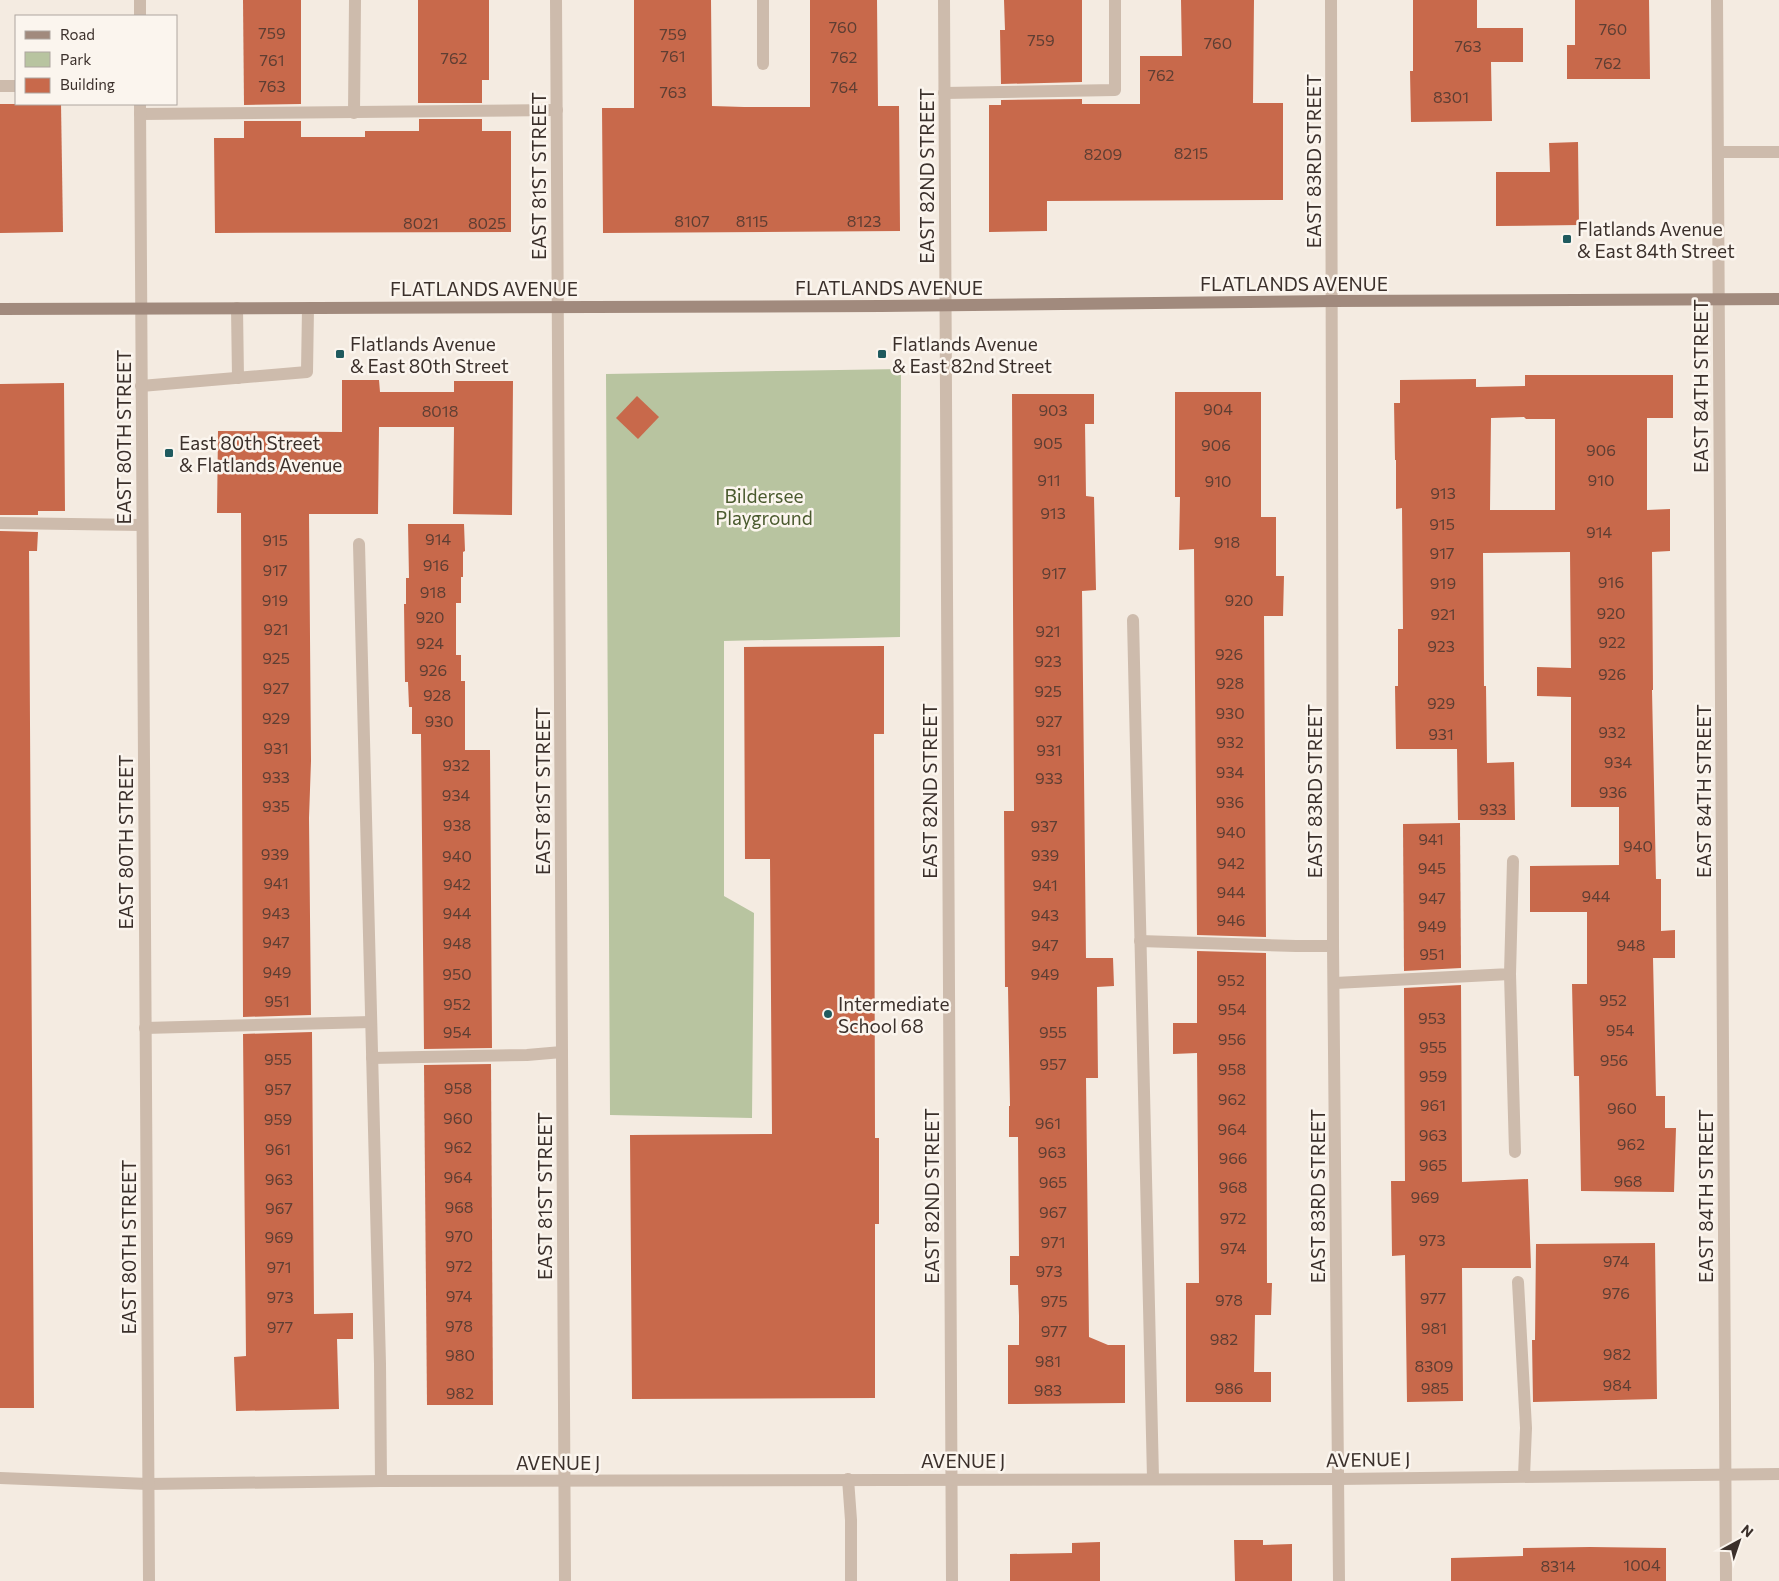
<svg xmlns="http://www.w3.org/2000/svg" width="1779" height="1581" viewBox="0 0 1779 1581" font-family="Commissioner,sans-serif">
	<rect width="100%" height="100%" fill="#f4ebe1"/>
	<!-- green -->
	<path fill="#b8c4a0" d="M901,369l-1,268 -176,4v255l30,17 -2,205 -142,-3 -4,-741z"/>
	<!-- building -->
	<g fill="#c8694b" fill-rule="evenodd">
		<path d="M243,0h58v104l-57,1z"/>
		<path d="M418,0h71v80h-7v23h-64z"/>
		<path d="M634,0h77l1,106 32,1h66v-107h67l1,106h21l1,125 -297,2 -1,-125h32z"/>
		<path d="M1004,0h78v82l-81,2 -1,-54h5z"/>
		<path d="M1181,0h73l-1,103h30v97l-236,1v30l-58,1v-127h12v-5l81,-1v5h58v-48h42z"/>
		<path d="M1413,0h64v28h46v34h-32l1,59 -81,1 -1,-51h3z"/>
		<path d="M1575,0h74l1,79h-83v-34h8z"/>
		<path d="M0,104h61l2,128 -63,1z"/>
		<path d="M419,119h63v12h29v101l-296,1 -1,-95h30v-17h57v16h64v-6h54z"/>
		<path d="M1578,142l1,83 -83,1v-54h54l-1,-29z"/>
		<path d="M1525,375h148v43h-26v92l23,-1v42l-18,1 1,138h-1l4,189h5v52l14,-1v28h-22l3,138h9v32h11l-2,64 -93,-1 -2,-115h-5l-2,-92h15v-72h-57v-46l89,-1v-58h-48v-110l-34,-1v-29l34,1 -1,-116 -87,1 1,133h2l1,77 27,-1 1,58h-57l-1,-71h-61l-1,-63h3v-57h5l-1,-121 -6,1v-49h-1l-1,-57h6v-23l76,-1v8l49,-1zM1524,417l2,2h29v91h-65l1,-92z"/>
		<path d="M342,380h37l1,12h74v-11h59l-1,134 -59,-1 1,-87h-75l-1,87h-69l2,247 -2,57 2,197 -68,2 -2,-504h-24l1,-82 124,1z"/>
		<path d="M64,383l1,128h-27v4h-38v-131z"/>
		<path d="M1175,392h86v125h15v59h8l-1,40h-19l2,321 -69,-2 -3,-386 -15,1 1,-53h-5z"/>
		<path d="M1012,394h82v30h-9l1,72 8,1 2,93 -14,1 4,367h27l1,28 -17,1 1,91h-12l3,259 19,8h17v58l-117,1v-59h11v-29l-1,-31h-8v-29h9l-1,-119h-9v-31h1l-2,-119h-3l-1,-176h10z"/>
		<path d="M637,396l22,21 -21,22 -22,-21z"/>
		<path d="M408,524h56l1,27 -2,1v25h-2v26h-5v52h5v26h4v69h25l2,298 -68,1 -3,-315h-9v-27h-3l-1,-25h-3l-1,-78h2v-26h3z"/>
		<path d="M0,531l38,1 -1,19h-8l5,857h-34z"/>
		<path d="M884,646v88h-10l1,404h4v86h-4v174l-243,1 -2,-264 142,-1 -2,-275h-25l-1,-212z"/>
		<path d="M1460,823l1,145 -57,3 -1,-147z"/>
		<path d="M1197,951l69,2 1,330h5l-1,32h-16l-1,57h17v30h-85v-119h13l-2,-230 -24,1v-31h24z"/>
		<path d="M1461,985l1,197 66,-3 3,89h-69l1,133 -56,1 -2,-147 -13,1 -1,-75h14l-1,-193z"/>
		<path d="M312,1032l2,282 39,-1v26h-16l2,70 -103,2 -2,-54 12,-1 -3,-322z"/>
		<path d="M491,1064l2,341h-66l-3,-340z"/>
		<path d="M1655,1243l2,156 -124,3 -1,-62h3l1,-96z"/>
		<path d="M1234,1540h29v5l29,-1v37h-57z"/>
		<path d="M1100,1542v39h-90v-27l62,-1v-10z"/>
		<path d="M1590,1547l76,1v33h-215v-23l72,-2v-8z"/>
	</g>
	<g fill="none" stroke-linecap="round" stroke-linejoin="round">
		<!-- service -->
		<g stroke="#cdbbac" stroke-width="12">
			<path d="M763,64v-64"/>
			<path d="M0,86h16"/>
			<path d="M944,93l171,-3v-90"/>
			<path d="M354,113l1,-113"/>
			<path d="M140,114l417,-4"/>
			<path d="M1718,152h61"/>
			<path d="M237,308l1,70"/>
			<path d="M141,386l166,-14 1,-64"/>
			<path d="M0,523l142,2"/>
			<path d="M359,544l21,820 1,117"/>
			<path d="M1133,620l20,858"/>
			<path d="M1140,941l156,5h37"/>
			<path d="M1510,974l5,178"/>
			<path d="M1335,983l175,-9 3,-113"/>
			<path d="M145,1028l226,-6"/>
			<path d="M372,1058l155,-3 35,-3"/>
			<path d="M1518,1282l8,146 -2,48"/>
			<path d="M848,1479l3,41v61"/>
		</g>
		<!-- minor -->
		<g stroke="#cdbbac" stroke-width="12">
			<path d="M556,0l9,1581"/>
			<path d="M944,0l8,1581"/>
			<path d="M1331,0l2,946 6,635"/>
			<path d="M1717,0l9,1581"/>
			<path d="M0,1478l148,6 233,-3 957,-2 441,-5"/>
		</g>
		<!-- tertiary -->
		<g stroke="#cdbbac" stroke-width="12">
			<path d="M140,0v16"/>
			<path d="M140,104l9,1477"/>
		</g>
		<!-- secondary -->
		<path stroke="#a18a7d" stroke-width="12" d="M0,309l882,-3 450,-5 447,-2"/>
	</g>
	<!-- markers -->
	<g fill="#1f5a5e" stroke="#fbf5ee" stroke-width="2">
		<rect x="1562" y="234" width="10" height="10" rx="2.5"/>
		<rect x="335" y="349" width="10" height="10" rx="2.5"/>
		<rect x="877" y="349" width="10" height="10" rx="2.5"/>
		<rect x="164" y="448" width="10" height="10" rx="2.5"/>
		<circle cx="828" cy="1014" r="5"/>
	</g>
	<g text-anchor="middle" dominant-baseline="central" stroke-width="5" stroke-linejoin="round" paint-order="stroke">
		<!-- number labels -->
		<g font-size="16" fill="#5e3e33">
			<text x="843" y="26">760</text>
			<text x="1613" y="28">760</text>
			<text x="272" y="32">759</text>
			<text x="673" y="33">759</text>
			<text x="1041" y="39">759</text>
			<text x="1218" y="42">760</text>
			<text x="1468" y="45">763</text>
			<text x="673" y="55">761</text>
			<text x="844" y="56">762</text>
			<text x="454" y="57">762</text>
			<text x="272" y="59">761</text>
			<text x="1608" y="62">762</text>
			<text x="1161" y="74">762</text>
			<text x="272" y="85">763</text>
			<text x="844" y="86">764</text>
			<text x="673" y="91">763</text>
			<text x="1451" y="96">8301</text>
			<text x="1191" y="152">8215</text>
			<text x="1103" y="153">8209</text>
			<text x="692" y="220">8107</text>
			<text x="752" y="220">8115</text>
			<text x="864" y="220">8123</text>
			<text x="421" y="222">8021</text>
			<text x="487" y="222">8025</text>
			<text x="1218" y="408">904</text>
			<text x="1053" y="409">903</text>
			<text x="440" y="410">8018</text>
			<text x="1048" y="442">905</text>
			<text x="1216" y="444">906</text>
			<text x="1601" y="449">906</text>
			<text x="1049" y="479">911</text>
			<text x="1601" y="479">910</text>
			<text x="1218" y="480">910</text>
			<text x="1443" y="492">913</text>
			<text x="1053" y="512">913</text>
			<text x="1442" y="523">915</text>
			<text x="1599" y="531">914</text>
			<text x="438" y="538">914</text>
			<text x="275" y="539">915</text>
			<text x="1227" y="541">918</text>
			<text x="1442" y="552">917</text>
			<text x="436" y="564">916</text>
			<text x="275" y="569">917</text>
			<text x="1054" y="572">917</text>
			<text x="1611" y="581">916</text>
			<text x="1443" y="582">919</text>
			<text x="433" y="591">918</text>
			<text x="275" y="599">919</text>
			<text x="1239" y="599">920</text>
			<text x="1611" y="612">920</text>
			<text x="1443" y="613">921</text>
			<text x="430" y="616">920</text>
			<text x="276" y="628">921</text>
			<text x="1048" y="630">921</text>
			<text x="1612" y="641">922</text>
			<text x="430" y="642">924</text>
			<text x="1441" y="645">923</text>
			<text x="1229" y="653">926</text>
			<text x="276" y="657">925</text>
			<text x="1048" y="660">923</text>
			<text x="433" y="669">926</text>
			<text x="1612" y="673">926</text>
			<text x="1230" y="682">928</text>
			<text x="276" y="687">927</text>
			<text x="1048" y="690">925</text>
			<text x="437" y="694">928</text>
			<text x="1441" y="702">929</text>
			<text x="1230" y="712">930</text>
			<text x="276" y="717">929</text>
			<text x="439" y="720">930</text>
			<text x="1049" y="720">927</text>
			<text x="1612" y="731">932</text>
			<text x="1441" y="733">931</text>
			<text x="1230" y="741">932</text>
			<text x="276" y="747">931</text>
			<text x="1049" y="749">931</text>
			<text x="1618" y="761">934</text>
			<text x="456" y="764">932</text>
			<text x="1230" y="771">934</text>
			<text x="276" y="776">933</text>
			<text x="1049" y="777">933</text>
			<text x="1613" y="791">936</text>
			<text x="456" y="794">934</text>
			<text x="1230" y="801">936</text>
			<text x="276" y="805">935</text>
			<text x="1493" y="808">933</text>
			<text x="457" y="824">938</text>
			<text x="1044" y="825">937</text>
			<text x="1231" y="831">940</text>
			<text x="1431" y="838">941</text>
			<text x="1638" y="845">940</text>
			<text x="275" y="853">939</text>
			<text x="1045" y="854">939</text>
			<text x="457" y="855">940</text>
			<text x="1231" y="862">942</text>
			<text x="1432" y="867">945</text>
			<text x="276" y="882">941</text>
			<text x="457" y="883">942</text>
			<text x="1045" y="884">941</text>
			<text x="1231" y="891">944</text>
			<text x="1596" y="895">944</text>
			<text x="1432" y="897">947</text>
			<text x="276" y="912">943</text>
			<text x="457" y="912">944</text>
			<text x="1045" y="914">943</text>
			<text x="1231" y="919">946</text>
			<text x="1432" y="925">949</text>
			<text x="276" y="941">947</text>
			<text x="457" y="942">948</text>
			<text x="1045" y="944">947</text>
			<text x="1631" y="944">948</text>
			<text x="1432" y="953">951</text>
			<text x="277" y="971">949</text>
			<text x="457" y="973">950</text>
			<text x="1045" y="973">949</text>
			<text x="1231" y="979">952</text>
			<text x="1613" y="999">952</text>
			<text x="277" y="1000">951</text>
			<text x="457" y="1003">952</text>
			<text x="1232" y="1008">954</text>
			<text x="1432" y="1017">953</text>
			<text x="1620" y="1029">954</text>
			<text x="457" y="1031">954</text>
			<text x="1053" y="1031">955</text>
			<text x="1232" y="1038">956</text>
			<text x="1433" y="1046">955</text>
			<text x="278" y="1058">955</text>
			<text x="1614" y="1059">956</text>
			<text x="1053" y="1063">957</text>
			<text x="1232" y="1068">958</text>
			<text x="1433" y="1075">959</text>
			<text x="458" y="1087">958</text>
			<text x="278" y="1088">957</text>
			<text x="1232" y="1098">962</text>
			<text x="1433" y="1104">961</text>
			<text x="1622" y="1107">960</text>
			<text x="458" y="1117">960</text>
			<text x="278" y="1118">959</text>
			<text x="1048" y="1122">961</text>
			<text x="1232" y="1128">964</text>
			<text x="1433" y="1134">963</text>
			<text x="1631" y="1143">962</text>
			<text x="458" y="1146">962</text>
			<text x="278" y="1148">961</text>
			<text x="1052" y="1151">963</text>
			<text x="1233" y="1157">966</text>
			<text x="1433" y="1164">965</text>
			<text x="458" y="1176">964</text>
			<text x="279" y="1178">963</text>
			<text x="1628" y="1180">968</text>
			<text x="1053" y="1181">965</text>
			<text x="1233" y="1186">968</text>
			<text x="1425" y="1196">969</text>
			<text x="459" y="1206">968</text>
			<text x="279" y="1207">967</text>
			<text x="1053" y="1211">967</text>
			<text x="1233" y="1217">972</text>
			<text x="459" y="1235">970</text>
			<text x="279" y="1236">969</text>
			<text x="1432" y="1239">973</text>
			<text x="1053" y="1241">971</text>
			<text x="1233" y="1247">974</text>
			<text x="1616" y="1260">974</text>
			<text x="459" y="1265">972</text>
			<text x="279" y="1266">971</text>
			<text x="1049" y="1270">973</text>
			<text x="1616" y="1292">976</text>
			<text x="459" y="1295">974</text>
			<text x="280" y="1296">973</text>
			<text x="1433" y="1297">977</text>
			<text x="1229" y="1299">978</text>
			<text x="1054" y="1300">975</text>
			<text x="459" y="1325">978</text>
			<text x="280" y="1326">977</text>
			<text x="1434" y="1327">981</text>
			<text x="1054" y="1330">977</text>
			<text x="1224" y="1338">982</text>
			<text x="1617" y="1353">982</text>
			<text x="460" y="1354">980</text>
			<text x="1048" y="1360">981</text>
			<text x="1434" y="1365">8309</text>
			<text x="1617" y="1384">984</text>
			<text x="1229" y="1387">986</text>
			<text x="1435" y="1387">985</text>
			<text x="1048" y="1389">983</text>
			<text x="460" y="1392">982</text>
			<text x="1642" y="1564">1004</text>
			<text x="1558" y="1565">8314</text>
		</g>
		<!-- street labels -->
		<g font-size="19" fill="#3b302b" stroke="#fbf5ee">
			<text transform="translate(1313 161) rotate(-90)">EAST 83RD STREET</text>
			<text transform="translate(538 176) rotate(-90)">EAST 81ST STREET</text>
			<text transform="translate(926 176) rotate(-90)">EAST 82ND STREET</text>
			<text x="1294" y="283">FLATLANDS AVENUE</text>
			<text x="889" y="287">FLATLANDS AVENUE</text>
			<text x="484" y="288">FLATLANDS AVENUE</text>
			<text transform="translate(1700 386) rotate(-90)">EAST 84TH STREET</text>
			<text transform="translate(123 437) rotate(-90)">EAST 80TH STREET</text>
			<text transform="translate(542 791) rotate(-90)">EAST 81ST STREET</text>
			<text transform="translate(929 791) rotate(-90)">EAST 82ND STREET</text>
			<text transform="translate(1314 791) rotate(-90)">EAST 83RD STREET</text>
			<text transform="translate(1703 791) rotate(-90)">EAST 84TH STREET</text>
			<text transform="translate(125 842) rotate(-90)">EAST 80TH STREET</text>
			<text transform="translate(544 1196) rotate(-90)">EAST 81ST STREET</text>
			<text transform="translate(931 1196) rotate(-90)">EAST 82ND STREET</text>
			<text transform="translate(1317 1196) rotate(-90)">EAST 83RD STREET</text>
			<text transform="translate(1705 1196) rotate(-90)">EAST 84TH STREET</text>
			<text transform="translate(128 1247) rotate(-90)">EAST 80TH STREET</text>
			<text transform="translate(1368 1459) rotate(-1)">AVENUE J</text>
			<text x="963" y="1460">AVENUE J</text>
			<text x="558" y="1462">AVENUE J</text>
		</g>
		<!-- poi labels -->
		<g font-size="19" fill="#3b302b" stroke="#fbf5ee" text-anchor="start">
			<text x="1577" y="228">Flatlands Avenue<tspan x="1577" dy="22">&amp; East 84th Street</tspan></text>
			<text x="350" y="343">Flatlands Avenue<tspan x="350" dy="22">&amp; East 80th Street</tspan></text>
			<text x="892" y="343">Flatlands Avenue<tspan x="892" dy="22">&amp; East 82nd Street</tspan></text>
			<text x="179" y="442">East 80th Street<tspan x="179" dy="22">&amp; Flatlands Avenue</tspan></text>
			<text x="838" y="1003">Intermediate<tspan x="838" dy="22">School 68</tspan></text>
		</g>
		<!-- park labels -->
		<g font-size="19" fill="#4a5a2e" stroke="#fbf5ee">
			<text x="764" y="495">Bildersee<tspan x="764" dy="22">Playground</tspan></text>
		</g>
	</g>
	<!-- legend -->
	<rect x="15" y="15" width="162" height="90" fill="#fbf5ee" stroke="#aea6a0"/>
	<rect x="25" y="31" width="25" height="8" fill="#a18a7d" stroke="#aea6a0"/>
	<text x="60" y="40" font-size="15" fill="#3b302b">Road</text>
	<rect x="25" y="52" width="25" height="15" fill="#b8c4a0" stroke="#aea6a0"/>
	<text x="60" y="65" font-size="15" fill="#3b302b">Park</text>
	<rect x="25" y="78" width="25" height="15" fill="#c8694b" stroke="#aea6a0"/>
	<text x="60" y="90" font-size="15" fill="#3b302b">Building</text>
	<!-- north arrow -->
	<g transform="translate(1739 1541) rotate(40)" stroke="#fbf5ee" stroke-width="4" paint-order="stroke">
	<path d="M0-4L9 19L0 12L-9 19Z" fill="#3b302b"/>
	<text y="-8" font-size="14" font-weight="bold" text-anchor="middle" fill="#3b302b">N</text>
	</g>
</svg>
